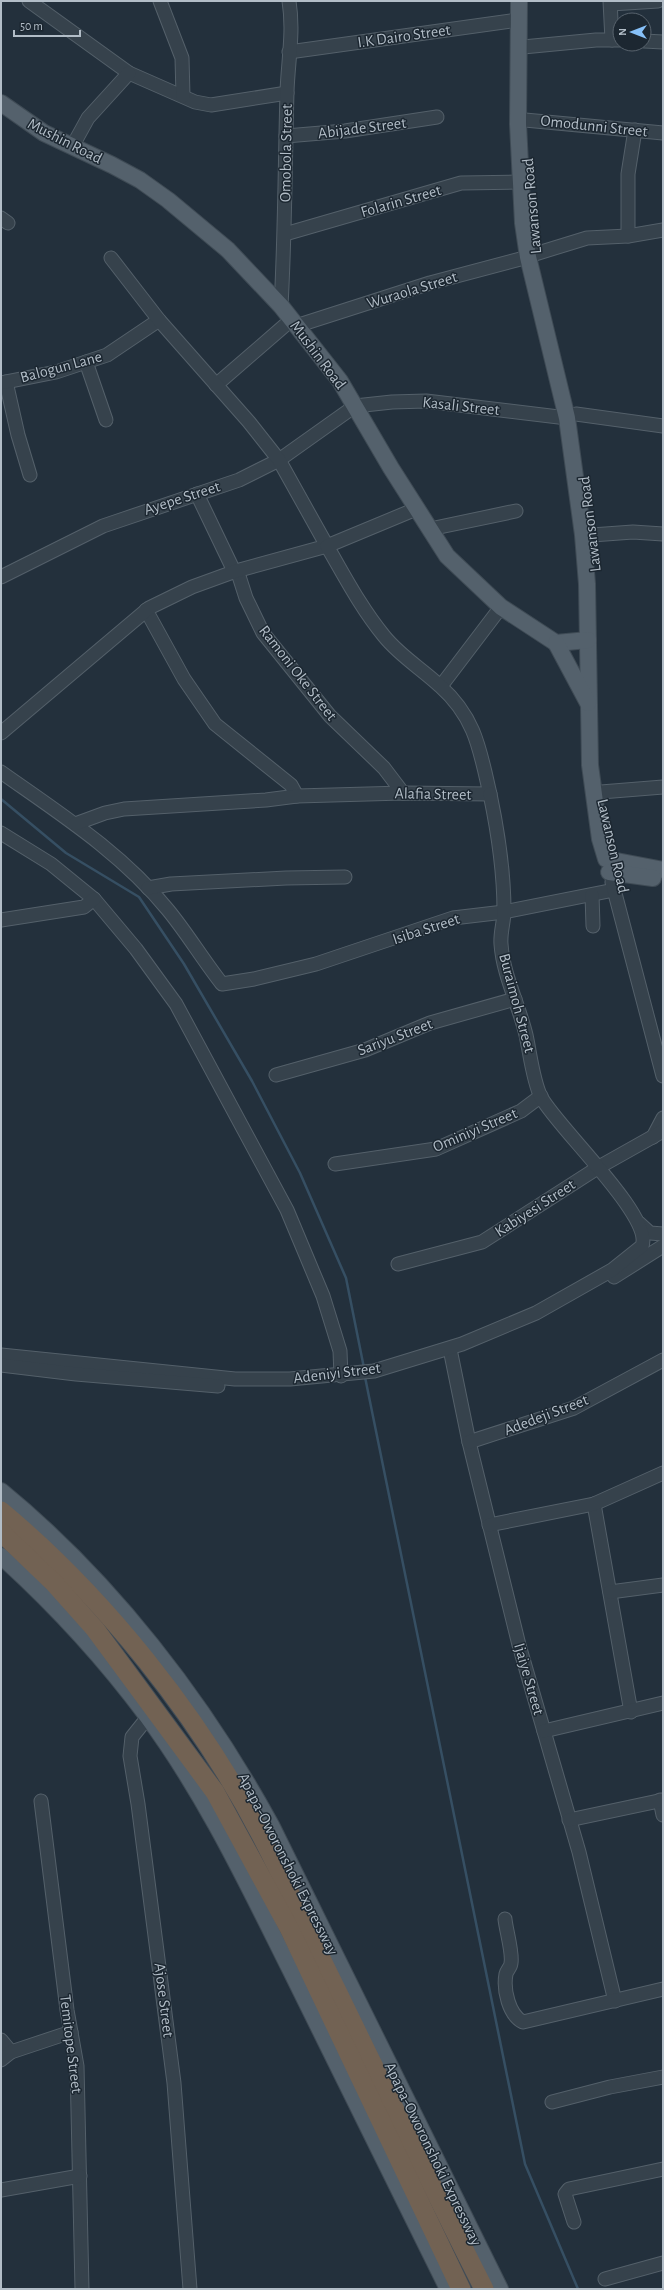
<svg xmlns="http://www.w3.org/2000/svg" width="664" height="2290" viewBox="0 0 664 2290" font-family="'Alegreya Sans',sans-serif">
	<rect width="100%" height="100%" fill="#23303c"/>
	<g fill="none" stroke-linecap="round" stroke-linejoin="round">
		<!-- stream -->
		<g stroke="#364f63" stroke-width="2.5">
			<path d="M1,799l65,54 73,44 45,67 68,117 48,92 46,105 18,90"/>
			<path d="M365,1377l160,787 53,125"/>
		</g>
		<defs>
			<g id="minor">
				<path d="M29,1l100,72 66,29 16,3 76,-12"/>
				<path d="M160,1l22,57 1,38"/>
				<path d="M610,1l2,39"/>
				<path d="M611,4l47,-3"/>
				<path d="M644,41l19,1"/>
				<path d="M523,47l73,-7h24"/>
				<path d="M289,52l229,-32"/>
				<path d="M525,120l138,13"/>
				<path d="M286,136l59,-5 92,-14"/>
				<path d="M72,147l16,-29 41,-45"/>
				<path d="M1,218l7,5"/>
				<path d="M285,234l176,-51 58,-1"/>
				<path d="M628,236v-62l7,-44"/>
				<path d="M535,254l52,-16 41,-2 35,-6"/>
				<path d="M281,306c4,-71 4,-142 6,-214 1,-31 7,-60 2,-91"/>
				<path d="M296,326l134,-43 98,-26"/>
				<path d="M86,362l20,58"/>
				<path d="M6,382l12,53 12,40"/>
				<path d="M1,383l55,-11 51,-17 52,-35"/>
				<path d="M216,385l75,-65"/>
				<path d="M576,414l87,12"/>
				<path d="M197,494l36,75 5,4 8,25 17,35 67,83 54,52 19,25"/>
				<path d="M430,529l86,-18"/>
				<path d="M592,535l41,-3 30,2"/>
				<path d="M1,577l102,-51 136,-46 40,-20 76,-54 37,-4 34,-1 141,17"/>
				<path d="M146,610l38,69 31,45 76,61 6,11"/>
				<path d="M441,686l60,-79"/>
				<path d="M1,733l148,-125 43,-21 44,-16 91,-25 -48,-86 -30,-38 -90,-102 -48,-62"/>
				<path d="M1,772c58,41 121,81 167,138 19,23 35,50 54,74l32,-5 62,-15 137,-46 51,-6 110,-22"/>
				<path d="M601,792l62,-5"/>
				<path d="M75,824l30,-11 19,-4 142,-9 31,-4 106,-3 87,1c-10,-43 -14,-76 -50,-108 -18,-17 -40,-30 -56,-50 -23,-28 -39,-59 -57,-90l89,-37"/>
				<path d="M1,833l50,31 43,35 42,50 40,55 111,206 36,86 17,55 1,25"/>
				<path d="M612,882l51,194"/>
				<path d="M148,888l23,-4 115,-6 59,-1"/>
				<path d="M592,895l1,31"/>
				<path d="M1,920l83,-13 10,-8"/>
				<path d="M276,1075l89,-25 65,-27 85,-24"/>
				<path d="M653,1137l10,-19"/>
				<path d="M335,1164l101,-15 85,-38 20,-15"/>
				<path d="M639,1223l11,10 13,1"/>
				<path d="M398,1264l84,-22 117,-75 64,-36"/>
				<path d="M614,1277l49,-31"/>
				<path d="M451,1354l18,88 50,203 60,207 36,149"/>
				<path d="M1,1355l234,24h55l84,-8 88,-27 74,-31 76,-43 30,-24c12,-29 -86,-120 -101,-149 -8,-16 -11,-44 -15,-62 -7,-30 -23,-60 -25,-91 -1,-11 3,-22 3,-33 0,-39 -6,-79 -14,-117"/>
				<path d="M1,1365l75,9 142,12"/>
				<path d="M469,1442l105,-34 89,-48"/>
				<path d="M594,1504l37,208"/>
				<path d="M489,1525l105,-21 69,-31"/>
				<path d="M610,1592l53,-7"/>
				<path d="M148,1717l-16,20 -2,19 8,48 36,279 16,206"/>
				<path d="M544,1731l119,-28"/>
				<path d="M660,1800l3,15"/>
				<path d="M41,1801l26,209 10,56 5,223"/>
				<path d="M569,1820l94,-20"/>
				<path d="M505,1919c1,11 8,34 6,44 0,4 -4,7 -5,11 -3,16 3,41 17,48l140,-33"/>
				<path d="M1,2040l10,12"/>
				<path d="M1,2060l10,-8 60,-20"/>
				<path d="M552,2102l58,-15 53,-10"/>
				<path d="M1,2190l79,-14"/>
				<path d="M574,2222l-9,-28 4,-5 94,-20"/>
				<path d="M605,2279l58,-16"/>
			</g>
			<g id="major">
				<path d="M519,1l-1,123 5,99 5,34 39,161 16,117 4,49 3,181 10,74 6,20 57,11"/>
				<path d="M1,103l43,30 68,32 28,15 28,20 60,50 53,56 59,75 51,87 56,88 54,51 55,36 32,-3"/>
				<path d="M556,643l32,60"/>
				<path d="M609,872l44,6"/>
				<path d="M1,1491c110,90 202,210 270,334l229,464"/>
				<path d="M1,1556c53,48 103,102 146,160 58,78 100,167 143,253 53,107 105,213 158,320"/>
			</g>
			<g id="highway">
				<path d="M1,1511c103,86 198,205 260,324 27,52 51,106 77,158 48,99 96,198 146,296"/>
				<path d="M1,1532l53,51 41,46 120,163 74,136 172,361"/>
			</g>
		</defs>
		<!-- minor casing -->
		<use href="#minor" stroke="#54606a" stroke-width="15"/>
		<!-- major casing -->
		<use href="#major" stroke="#3f4b55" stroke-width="18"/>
		<!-- highway casing -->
		<use href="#highway" stroke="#424d57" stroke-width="21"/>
		<!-- minor -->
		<use href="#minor" stroke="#36424c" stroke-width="13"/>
		<!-- major -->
		<use href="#major" stroke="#54616c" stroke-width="16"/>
		<!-- highway -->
		<use href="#highway" stroke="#726253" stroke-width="19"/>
	</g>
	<g text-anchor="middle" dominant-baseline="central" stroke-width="3" stroke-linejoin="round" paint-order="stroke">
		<!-- street labels -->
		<g font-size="16" fill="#b2bdc7" stroke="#1c2731">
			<text transform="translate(404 36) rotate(-8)">I.K Dairo Street</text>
			<text transform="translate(594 126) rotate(6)">Omodunni Street</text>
			<text transform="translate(362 128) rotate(-7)">Abijade Street</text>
			<text transform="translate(65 141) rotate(27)">Mushin Road</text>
			<text transform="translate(286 153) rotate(-89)">Omobola Street</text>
			<text transform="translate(401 201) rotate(-16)">Folarin Street</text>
			<text transform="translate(532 206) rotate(-95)">Lawanson Road</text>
			<text transform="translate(412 290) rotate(-17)">Wuraola Street</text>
			<text transform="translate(318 355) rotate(53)">Mushin Road</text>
			<text transform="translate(61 367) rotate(-15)">Balogun Lane</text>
			<text transform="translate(461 406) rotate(6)">Kasali Street</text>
			<text transform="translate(182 498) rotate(-18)">Ayepe Street</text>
			<text transform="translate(590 524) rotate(-97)">Lawanson Road</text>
			<text transform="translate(298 673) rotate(52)">Ramoni Oke Street</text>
			<text transform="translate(433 794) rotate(1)">Alafia Street</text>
			<text transform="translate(613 846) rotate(77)">Lawanson Road</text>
			<text transform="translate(426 929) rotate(-18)">Isiba Street</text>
			<text transform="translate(517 1003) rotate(75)">Buraimoh Street</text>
			<text transform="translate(395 1037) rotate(-21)">Sariyu Street</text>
			<text transform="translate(475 1130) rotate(-23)">Ominiyi Street</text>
			<text transform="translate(535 1208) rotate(-33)">Kabiyesi Street</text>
			<text transform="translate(337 1373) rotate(-7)">Adeniyi Street</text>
			<text transform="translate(546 1415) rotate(-21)">Adedeji Street</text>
			<text transform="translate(529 1679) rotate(74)">Ijaiye Street</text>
			<text transform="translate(288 1864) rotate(63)">Apapa-Oworonshoki Expressway</text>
			<text transform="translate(164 2000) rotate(83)">Ajose Street</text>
			<text transform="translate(71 2044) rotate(83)">Temitope Street</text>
			<text transform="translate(433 2154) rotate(64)">Apapa-Oworonshoki Expressway</text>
		</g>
	</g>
	<!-- border -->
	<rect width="664" height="2290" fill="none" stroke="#b2bdc7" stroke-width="4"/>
	<!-- north arrow -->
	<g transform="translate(632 32) rotate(270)"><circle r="19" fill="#1c2731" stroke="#58636d"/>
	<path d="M0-3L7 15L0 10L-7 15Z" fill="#86c0f8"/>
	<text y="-6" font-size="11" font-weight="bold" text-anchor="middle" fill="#b2bdc7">N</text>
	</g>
	<!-- scale -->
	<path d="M14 30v6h66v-6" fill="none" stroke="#b2bdc7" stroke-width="2"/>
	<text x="20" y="30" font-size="12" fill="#b2bdc7" stroke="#1c2731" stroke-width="3" paint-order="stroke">50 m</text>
</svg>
